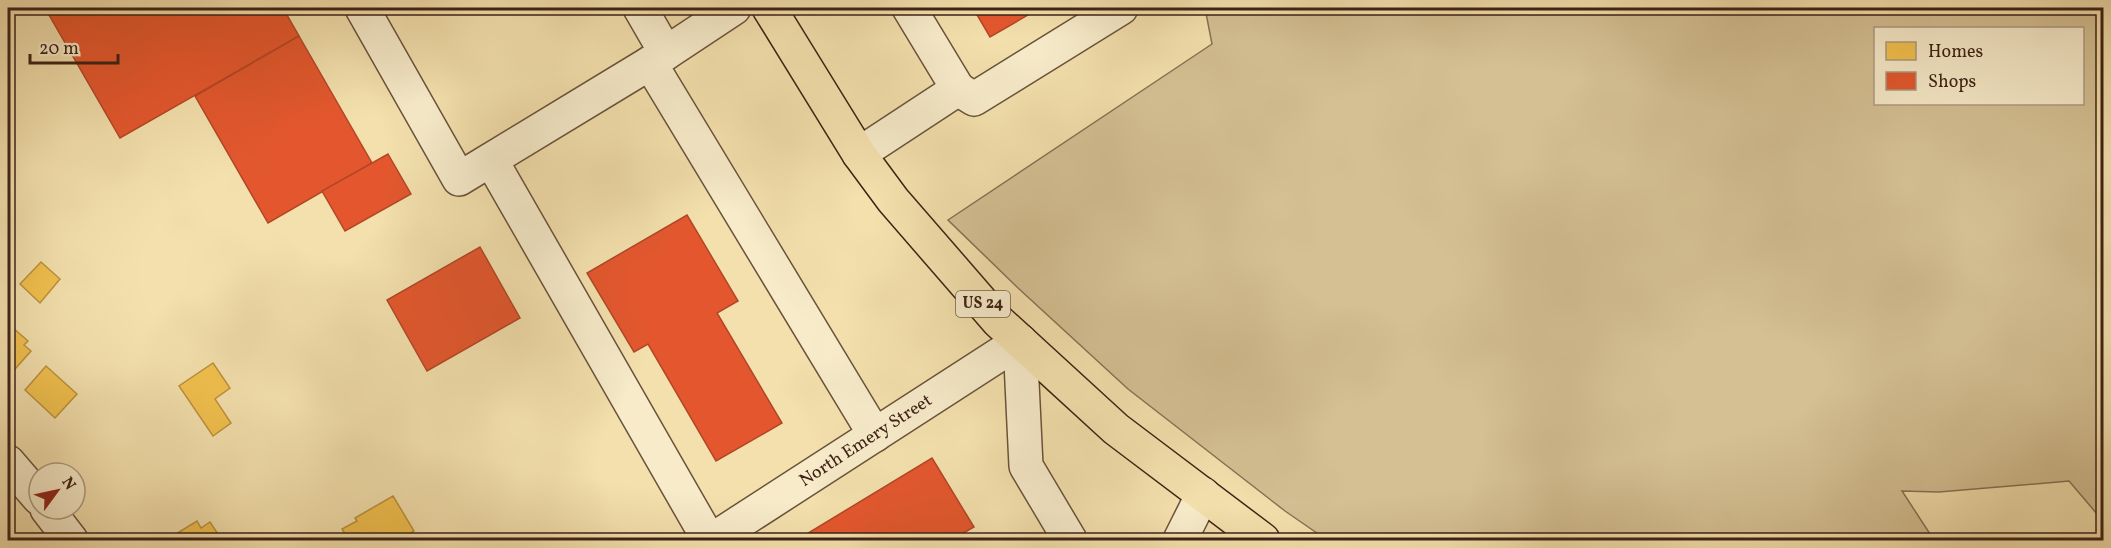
<svg xmlns="http://www.w3.org/2000/svg" width="2111" height="548" viewBox="0 0 2111 548" font-family="Vollkorn,serif">
	<rect width="100%" height="100%" fill="#f3e0ad"/>
	<filter id="stains"><feTurbulence type="fractalNoise" baseFrequency=".00333" numOctaves="4"/><feColorMatrix values="0 0 0 0 .2 0 0 0 0 .09 0 0 0 0 .02 0 0 0 .5 -.17"/></filter>
	<radialGradient id="worn" r=".72"><stop offset=".6" stop-color="#630" stop-opacity="0"/><stop offset="1" stop-color="#630" stop-opacity=".3"/></radialGradient>
	<!-- green -->
	<path fill="#d4c093" stroke="#887154" stroke-width="1.5" fill-rule="evenodd" d="M1205,8h898v513l-34,-40 -130,11 -37,-1 32,49h-607l-42,-29 -157,-122 -110,-101 -70,-68 264,-176zM1876,28h206v76h-206z"/>
	<!-- homes -->
	<g fill="#f2c14e" stroke="#bc913d" stroke-width="1.5">
		<path d="M41,262l19,17 -20,24 -20,-19z"/>
		<path d="M12,327l16,14 -4,4 7,6 -23,26v-48l1,1z"/>
		<path d="M213,363l17,25 -15,11 16,24 -18,13 -34,-50z"/>
		<path d="M46,366l31,28 -22,24 -30,-28z"/>
		<path d="M393,496l21,35 -7,4 4,5h-62l-7,-11 15,-8 -2,-3z"/>
		<path d="M197,521l4,7 9,-6 12,18h-56z"/>
	</g>
	<!-- shops -->
	<g fill="#e4572e" stroke="#b24726" stroke-width="1.5">
		<path d="M45,8h238l16,28 -179,102z"/>
		<path d="M973,8h67l-50,29z"/>
		<path d="M299,36l73,127 -104,60 -73,-127z"/>
		<path d="M388,154l23,40 -66,37 -23,-40z"/>
		<path d="M687,215l51,86 -21,12 65,110 -66,38 -68,-117 -14,8 -47,-79z"/>
		<path d="M480,247l40,71 -93,53 -40,-71z"/>
		<path d="M932,458l42,69 -23,13h-143l-3,-5z"/>
	</g>
	<g fill="none" stroke-linecap="round" stroke-linejoin="round">
		<defs>
			<g id="minor">
				<path d="M362,8l97,171 201,-122 74,-49"/>
				<path d="M640,8l26,45"/>
				<path d="M650,63l225,372"/>
				<path d="M958,89l16,10 147,-91"/>
				<path d="M859,154l99,-65 -49,-81"/>
				<path d="M491,160l218,380"/>
				<path d="M1020,341l6,125 44,74"/>
				<path d="M8,462l31,36"/>
				<path d="M47,509l24,31"/>
				<path d="M712,540l308,-199"/>
				<path d="M1180,540l23,-46"/>
			</g>
			<path id="major" d="M769,8l90,146 34,46 105,121 118,108 147,111"/>
		</defs>
		<!-- minor casing -->
		<use href="#minor" stroke="#6a523b" stroke-width="36"/>
		<!-- major casing -->
		<use href="#major" stroke="#3d2215" stroke-width="36"/>
		<!-- minor -->
		<use href="#minor" stroke="#f7ebca" stroke-width="33"/>
		<!-- major -->
		<use href="#major" stroke="#f3e0ad" stroke-width="33"/>
	</g>
	<g text-anchor="middle" dominant-baseline="central" stroke-width="6" stroke-linejoin="round" paint-order="stroke">
		<!-- shield labels -->
		<rect fill="#f7ebca" stroke="#755e4b" stroke-width="1.5" x="956" y="291" width="54" height="26" rx="4.5"/>
		<g font-size="16" font-weight="bold" fill="#3d2215">
			<text x="983" y="304">US 24</text>
		</g>
		<!-- street labels -->
		<g font-size="18" fill="#3d2215" stroke="#f7ebca">
			<text transform="translate(866 441) rotate(-33)">North Emery Street</text>
		</g>
	</g>
	<!-- margin -->
	<rect width="2111" height="548" fill="none" stroke="#f3e0ad" stroke-width="30"/>
	<rect x="9" y="9" width="2093" height="530" fill="none" stroke="#3d2215" stroke-width="3"/>
	<rect x="15" y="15" width="2081" height="518" fill="none" stroke="#3d2215" stroke-width="1.5"/>
	<!-- legend -->
	<rect x="1874" y="27" width="210" height="78" fill="#f7ebca" stroke="#ad9b82" stroke-width="1.5"/>
	<rect x="1886" y="42" width="30" height="18" fill="#f2c14e" stroke="#ad9b82" stroke-width="1.5"/>
	<text x="1928" y="57" font-size="18" fill="#3d2215">Homes</text>
	<rect x="1886" y="72" width="30" height="18" fill="#e4572e" stroke="#ad9b82" stroke-width="1.5"/>
	<text x="1928" y="87" font-size="18" fill="#3d2215">Shops</text>
	<!-- north arrow -->
	<g transform="translate(57 491) rotate(57)"><circle r="28" fill="#f7ebca" stroke="#ad9b82" stroke-width="1.5"/>
	<path d="M0-4.5L10 22L0 15L-10 22Z" fill="#8f2418"/>
	<text y="-9" font-size="16" font-weight="bold" text-anchor="middle" fill="#3d2215">N</text>
	</g>
	<!-- scale -->
	<path d="M30 54v9h88v-9" fill="none" stroke="#3d2215" stroke-width="3"/>
	<text x="39" y="54" font-size="18" fill="#3d2215" stroke="#f7ebca" stroke-width="4.5" paint-order="stroke">20 m</text>
	<rect width="100%" height="100%" filter="url(#stains)"/>
	<rect width="100%" height="100%" fill="url(#worn)"/>
</svg>
